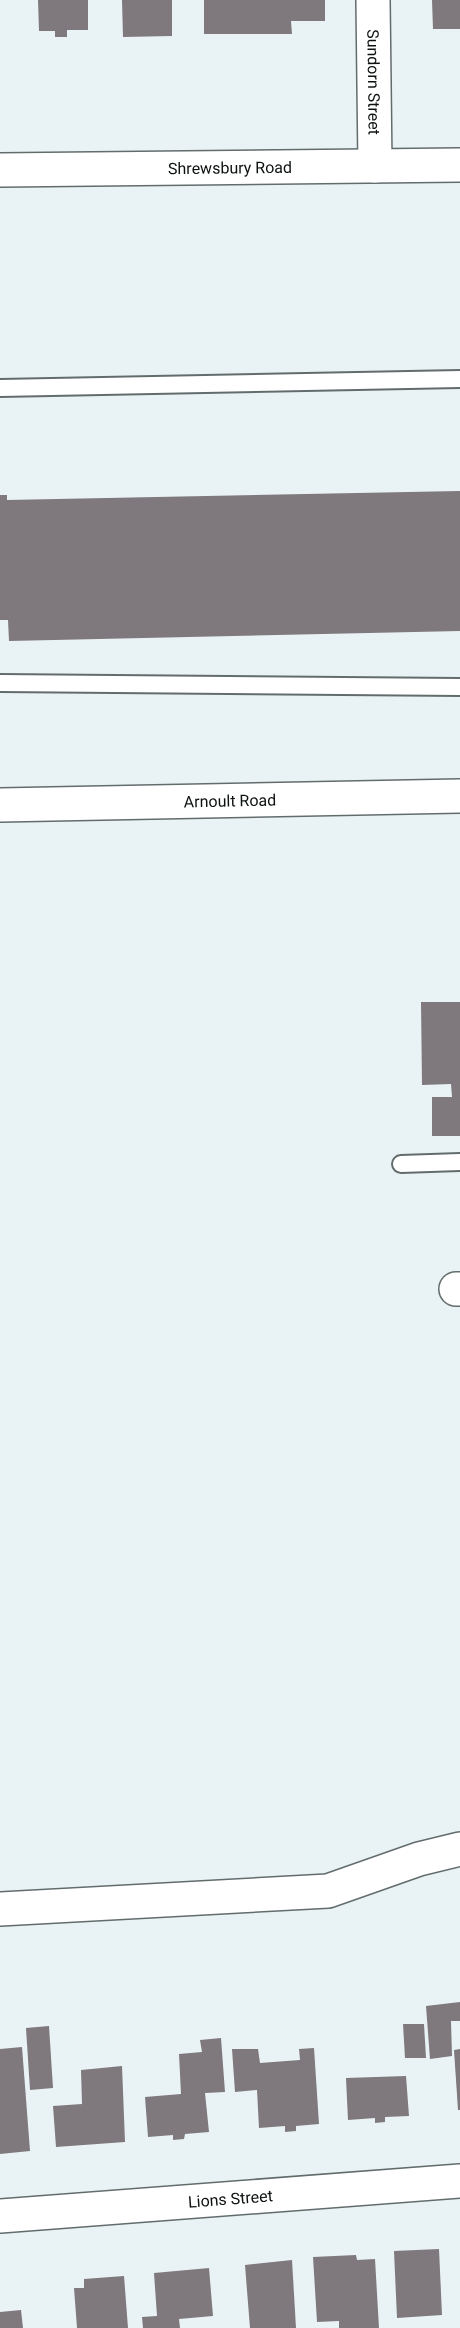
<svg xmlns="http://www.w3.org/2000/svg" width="460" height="2328" viewBox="0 0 460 2328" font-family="Roboto,sans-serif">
	<rect width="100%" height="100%" fill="#e9f3f5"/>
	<!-- building -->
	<g fill="#7f787d">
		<path d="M38,0h50v30h-21v7h-12v-6h-16z"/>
		<path d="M122,0h50v36l-49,1z"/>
		<path d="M204,0h121v21h-34l1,13h-88z"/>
		<path d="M432,0h28v29h-27z"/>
		<path d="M460,491v140l-451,10 -1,-21h-8v-125h7v5z"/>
		<path d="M421,1002h39v134h-28v-39h20l-1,-13 -29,1z"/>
		<path d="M460,2002v19h-9l1,35 -22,3 -4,-53z"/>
		<path d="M403,2024h21l2,34h-21z"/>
		<path d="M49,2026l4,62 -23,2 -4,-62z"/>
		<path d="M221,2038l4,54 -20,1 4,39 -24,2 -1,5 -11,1v-5l-25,2 -3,-40 36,-3 -2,-40 23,-2 -2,-12z"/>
		<path d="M22,2047l8,104 -30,3v-105z"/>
		<path d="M314,2048l5,76 -23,2v5l-11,1v-6l-26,2 -2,-38 -22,2 -3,-43h26l2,14 40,-3 -1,-11z"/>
		<path d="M460,2049v61h-2l-4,-60z"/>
		<path d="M122,2066l3,76 -69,5 -3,-41 29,-2 -1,-34z"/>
		<path d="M406,2076l3,40 -24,1v5l-10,1v-5l-27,2 -2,-42z"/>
		<path d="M439,2249l3,66 -45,3 -3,-67z"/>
		<path d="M356,2255l1,5 18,-1 4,69h-40v-7l-22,1 -4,-65z"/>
		<path d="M292,2260l4,68h-46l-5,-63z"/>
		<path d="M209,2268l4,48 -34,3 1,9h-37l-1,-11 15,-1 -3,-43z"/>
		<path d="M124,2276l4,52h-51l-3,-40h10v-9z"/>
		<path d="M21,2310l2,18h-23v-16z"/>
	</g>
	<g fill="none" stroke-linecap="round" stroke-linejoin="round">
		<defs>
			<g id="lane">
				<path d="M0,388l460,-9"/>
				<path d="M0,683l460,4"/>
				<path d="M401,1164l59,-2"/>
			</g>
			<g id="street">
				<path id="s1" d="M373,0l2,166"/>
				<path id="s2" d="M0,805l460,-9"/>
				<path d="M456,1289h4"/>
				<path d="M0,1909l328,-18 91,-32 41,-10"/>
				<path id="s3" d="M0,2216l460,-35"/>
			</g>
			<g id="secondary">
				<path id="s4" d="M0,170l460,-5"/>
			</g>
		</defs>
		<!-- lane casing -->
		<use href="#lane" stroke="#636c6d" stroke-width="20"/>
		<!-- street casing -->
		<use href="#street" stroke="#636c6d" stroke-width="36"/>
		<!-- secondary casing -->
		<use href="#secondary" stroke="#636c6d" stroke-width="36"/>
		<!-- lane -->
		<use href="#lane" stroke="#fff" stroke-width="16"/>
		<!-- street -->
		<use href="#street" stroke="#fff" stroke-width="33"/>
		<!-- secondary -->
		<use href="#secondary" stroke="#fff" stroke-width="33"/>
	</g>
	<g text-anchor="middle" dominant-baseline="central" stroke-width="5" stroke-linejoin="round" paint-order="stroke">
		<!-- street labels -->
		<g font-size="16" fill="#0d1111" stroke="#fff">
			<text stroke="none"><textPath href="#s1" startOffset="82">Sundorn Street</textPath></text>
			<text stroke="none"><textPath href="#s4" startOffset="230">Shrewsbury Road</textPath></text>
			<text stroke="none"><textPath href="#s2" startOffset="230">Arnoult Road</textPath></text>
			<text stroke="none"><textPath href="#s3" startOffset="231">Lions Street</textPath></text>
		</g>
	</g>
</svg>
